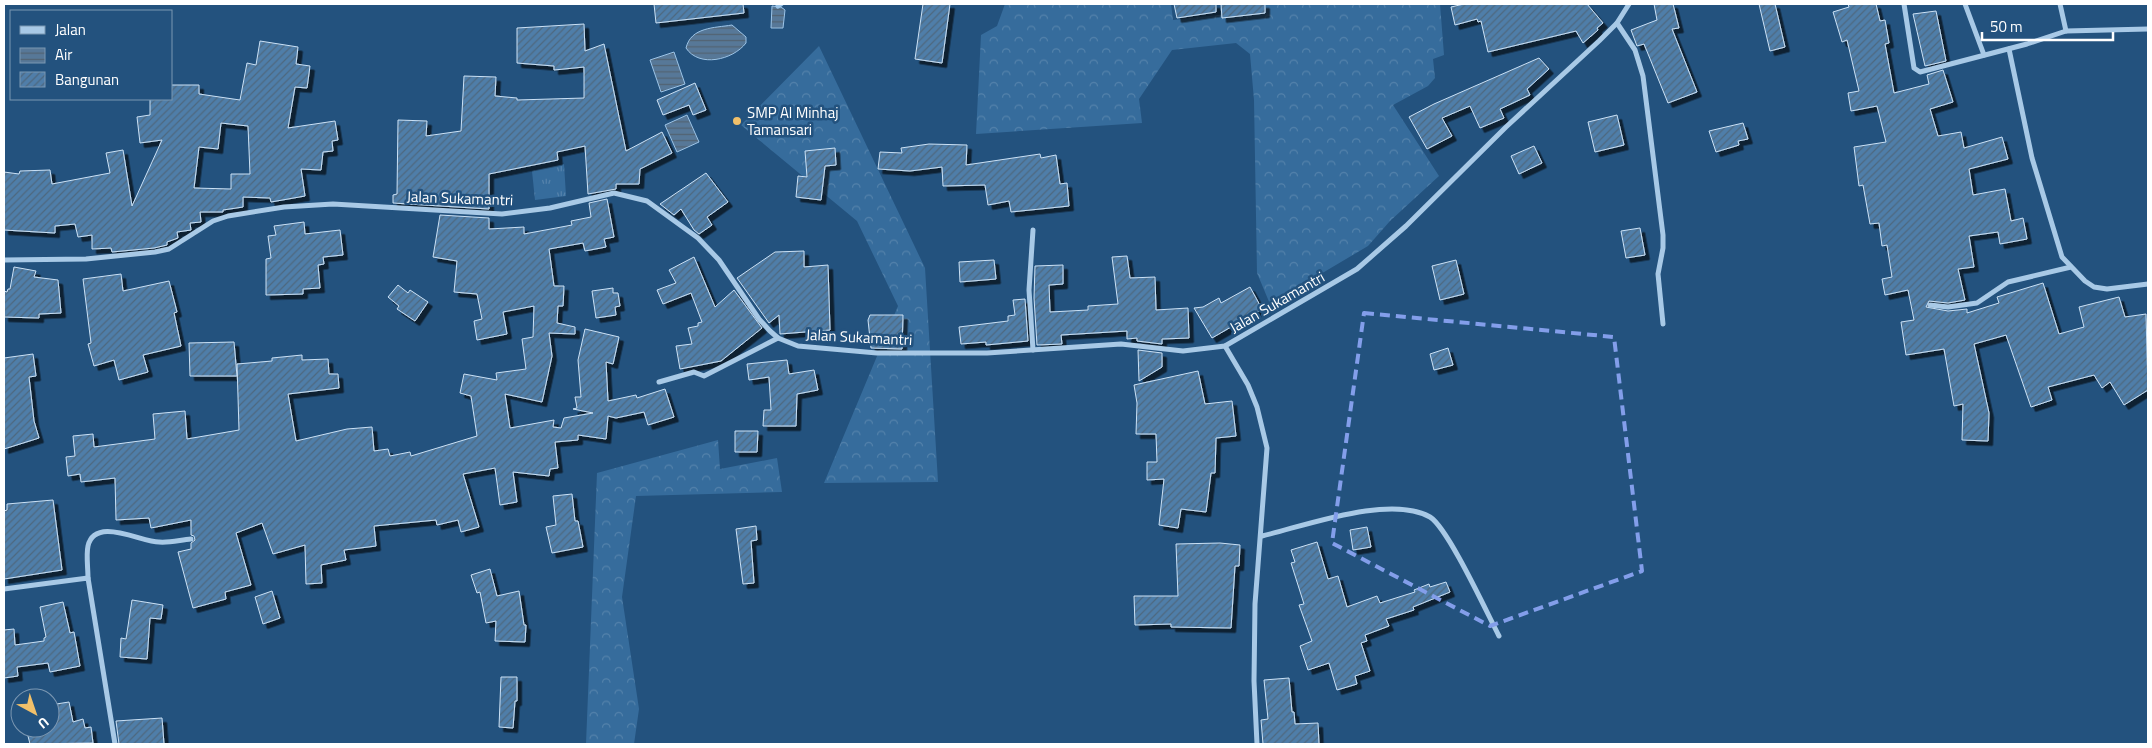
<svg xmlns="http://www.w3.org/2000/svg" width="2152" height="748" viewBox="0 0 2152 748" font-family="'Titillium Web',sans-serif">
	<defs>
		<pattern id="grass-tufts" width="24" height="20" patternUnits="userSpaceOnUse" patternTransform="scale(1.25)"><rect width="24" height="20" fill="#366c9c"/><path d="M3 7l-1-3M5 7V3M7 7l1-3M15 17l-1-3M17 17v-4M19 17l1-3" fill="none" stroke="#5482ab"/></pattern>
		<pattern id="forest-crowns" width="20" height="18" patternUnits="userSpaceOnUse" patternTransform="scale(1.25)"><rect width="20" height="18" fill="#366c9c"/><path d="M2 6a3 3 0 1 1 6 0M12 15a3 3 0 1 1 6 0" fill="none" stroke="#5482ab"/></pattern>
		<pattern id="water-rules" width="6" height="5" patternUnits="userSpaceOnUse" patternTransform="scale(1.25)"><rect width="6" height="5" fill="#577898"/><path d="M0 2.5h6" fill="none" stroke="#526272"/></pattern>
		<pattern id="building-hatch" width="6" height="6" patternUnits="userSpaceOnUse" patternTransform="scale(1.25)"><rect width="6" height="6" fill="#507ea9"/><path d="M-1 1l2-2M0 6l6-6M5 7l2-2" fill="none" stroke="#4e687f"/></pattern>
		<filter id="shadow"><feDropShadow dx="4.5" dy="4.5" stdDeviation="0" flood-color="#0009"/></filter>
	</defs>
	<rect width="100%" height="100%" fill="#23527e"/>
	<!-- grass -->
	<path fill="url(#grass-tufts)" d="M564,164l2,32 -31,4 -3,-29z"/>
	<!-- forest -->
	<g fill="url(#forest-crowns)">
		<path d="M1005,4h166l2,16 72,-8 -1,-8h196l4,51 -11,4 2,19 -7,8 -35,19 46,71 -49,45 -22,25 -98,58 -13,-31 -3,-173 -4,-46 -14,-11 -64,7 -33,49 3,24 -166,11 5,-99 16,-9z"/>
		<path d="M819,46l106,222 13,214 -114,1 74,-177 -41,-85 -116,-96z"/>
		<path d="M718,440l2,29 57,-11 5,34 -146,4 -14,101 17,112 -5,35h-48l11,-271z"/>
	</g>
	<!-- water -->
	<g fill="url(#water-rules)" stroke="#9cc4e7">
		<path d="M772,6l9,1 4,3 -2,18h-12z"/>
		<path d="M732,25l14,12v6c-13,17 -47,25 -60,5 5,-21 28,-20 46,-23z"/>
		<path d="M674,52l11,32 -24,8 -11,-32z"/>
		<path d="M687,115l12,27 -22,10 -12,-27z"/>
	</g>
	<g fill="none" stroke-linecap="round" stroke-linejoin="round">
		<!-- stream -->
		<path stroke="#9cc4e7" stroke-width="5" d="M778,6l3,-2"/>
	</g>
	<!-- building -->
	<g fill="url(#building-hatch)" stroke="#cbe1f5" fill-rule="evenodd" filter="url(#shadow)">
		<path d="M654,4h89l1,9 -88,10z"/>
		<path d="M923,4h27l-8,59 -27,-4z"/>
		<path d="M1174,4h42v8l-39,6z"/>
		<path d="M1221,4h44v9l-43,5z"/>
		<path d="M1464,4h123l16,19 -6,5 1,2 -15,13 -7,-12 -88,21 -7,-31 -3,1 -1,-3 -22,6 -4,-18z"/>
		<path d="M1654,4h19l6,24 -7,1 25,63 -29,11 -24,-59 -7,2 -6,-16 26,-10z"/>
		<path d="M1759,4h16l10,43 -15,4z"/>
		<path d="M1848,4h28l4,17 5,-1 4,23 -4,1 9,49 35,-9 -2,-9 16,-5 10,32 -23,7 8,27 23,-4 3,16 38,-11 6,22 -39,10 4,26 32,-6 6,32 12,-3 4,21 -27,5 -2,-12 -29,4 5,31 -16,2 7,31 -17,3 -19,-2 -3,6 22,4 19,-2v4l32,-10 -2,-6 46,-14 16,51 25,-7 -5,-20 40,-10 6,20 21,-3 2,76 -24,15 -14,-23 -8,6 -8,-13 -46,12 4,13 -21,7 -25,-72 -32,9 15,69 -1,28 -26,-1 1,-36 -9,2 -10,-57 -38,6 -5,-33 13,-2 -6,-30 -23,5 -3,-16 10,-2 -5,-32 -5,1 -3,-23 -9,1 -7,-39 -4,1 -5,-39 32,-5 -9,-36 -26,5 -3,-18 11,-2 -12,-51 -5,2 -9,-30 16,-5z"/>
		<path d="M1936,11l10,50 -21,5 -12,-52z"/>
		<path d="M584,24l1,27 19,-7 22,107 36,-19 10,21 -32,16 -1,15h-23v5l-28,5 -3,-48 -28,6 1,8 -69,14v35l-96,-6v-8l4,-1 1,-74 29,1 -1,15 35,-5 3,-55 32,1 -1,19 22,2v2l67,-2v-31l-30,3v-4l-37,-3v-35z"/>
		<path d="M260,41l38,6 -2,17 14,2 -3,22 -12,-1 -7,41 47,-7 3,19 -6,1 1,10 -10,1 -2,18 -20,-1 4,27 -34,6 -1,-4 -27,-1v10l-20,3v2h-23l1,10 -11,1 1,7 -14,2 1,6 -11,4v3l-13,3 -42,4 -1,-4 -19,1v-14l-14,2 -3,-13 -20,2v7l-51,-3v-58l15,2 1,-3 30,-1 2,14 58,-11 -4,-20 17,-3 9,56 30,-66 -22,3 -3,-26 13,-2v-16h21v-14h28v9l41,6 7,-37 9,2zM221,123l27,3 2,48h-19v15l-37,-1 5,-41 19,2z"/>
		<path d="M1539,58l10,11 -22,20 3,6 -30,14 4,9 -24,10 -10,-22 -28,12 10,18 -25,13 -18,-32 25,-13z"/>
		<path d="M695,83l11,27 -13,5 -4,-10 -26,10 -6,-15z"/>
		<path d="M1617,115l7,30 -29,7 -7,-30z"/>
		<path d="M1743,123l5,16 -10,2 1,4 -23,7 -7,-21z"/>
		<path d="M929,144l38,1 -1,20 74,-11 1,4 15,-3 4,29 7,-1 2,23 -58,6 -2,-11 -21,4 -3,-20 -42,1 -1,-19 -32,4 -32,-2 2,-17 22,1 -1,-5z"/>
		<path d="M1534,146l8,17 -23,11 -8,-18z"/>
		<path d="M835,148l1,17 -11,1 -4,34 -25,-3 2,-21 9,1 -2,-26z"/>
		<path d="M706,173l22,29 -21,15 5,8 -13,9 -5,-4 -13,-21 -7,6 -14,-11z"/>
		<path d="M607,199l7,38 -10,2 2,8 -21,4 -2,-8 -34,6 5,37h10l-1,20h-5l-1,17 18,4v7l-26,-1 3,23 -10,46 -37,-8 5,34 44,-8 -1,7 8,1 3,-10 29,-5 -20,-4 4,-1 -2,-11h6l-3,-37 7,-31 34,8 -6,27 -7,-2 2,39 28,-6 1,3 28,-9 9,28 -26,8 -4,-13 -28,6 -8,-2 -2,23 -28,-4v5l-23,2 3,26 -8,1 -1,7 -36,-4 4,30 -17,3 -5,-37 -32,6 16,53 -18,5 -3,-12 -21,5 -1,-5 -62,6 2,20 -32,4 2,10 -25,5 1,18 -16,1 -1,-39 -32,9 -11,-31 -26,10 15,52 -26,7 1,7 -33,9 -15,-56 13,-3v-6l4,-3 -1,-4 -3,-1v-15l-40,8 -2,-10 -33,2 -1,-42 -34,4 -1,-8 -12,2 -2,-19 9,-1 -2,-20 20,-2 1,13 61,-8 -2,-25 32,-3 2,28 52,-9 -2,-66 35,-3v-3l30,-3v5l26,-1 1,15h9l1,14 -51,6 8,47 51,-12 25,-2 2,24 14,-2 2,7 20,-4 1,4 66,-20 -6,-40 -11,-3 4,-19 33,6 -1,-7 30,-4 -4,-30 11,-2 1,-31 -31,6 4,22 -30,6 -3,-19 8,-2 -5,-25 -23,-2 3,-31 -24,-4 7,-42 49,3v11l35,-2v7l48,-9 -1,-4 20,-4 -2,-14z"/>
		<path d="M304,222l1,12 35,-4 3,25 -20,2 1,7 -6,1 2,23 -17,1v5l-37,1v-36l5,-1 -3,-22 8,-1 -2,-9z"/>
		<path d="M1640,228l5,27 -19,3 -5,-27z"/>
		<path d="M804,251v16l24,-2 2,65 -50,4 -1,-19 -10,8 -32,-45 38,-26z"/>
		<path d="M1127,256l3,22 25,-1 1,33 32,-2 1,30 -27,1v5l-25,-3v-3l-10,1v-8l-66,4 1,9 -25,1 -3,-47 1,-32 28,-1v19l-14,1 1,27 38,-2v-4l30,-2 -6,-47z"/>
		<path d="M694,257l21,50 19,-17 28,38 -41,33 -41,8 -4,-23 16,-2 -4,-16 10,-2v-3l4,-1 -11,-29 -28,11 -6,-14 19,-7 -7,-13z"/>
		<path d="M994,260l2,19 -36,3 -1,-20z"/>
		<path d="M1456,260l8,34 -24,6 -8,-34z"/>
		<path d="M14,267l22,4 -2,6 24,3 3,33 -22,1v4l-35,-1v-26l3,1 1,-3h2z"/>
		<path d="M121,274l2,17 46,-10 8,31 -3,1 7,33 -38,9 5,17 -29,8 -5,-20 -20,6 -6,-22 3,-1 -8,-64z"/>
		<path d="M398,285l10,8 2,-3 18,12 -13,19 -18,-12 2,-3 -11,-9z"/>
		<path d="M1250,287l12,22 -50,29 -18,-30 9,-1 16,-9 2,5z"/>
		<path d="M613,288v5h5l2,13 -5,1 1,8 -20,3 -4,-27z"/>
		<path d="M1025,299l3,42 -42,4v-3l-25,2 -2,-17 49,-6v-5l7,-1 -2,-15z"/>
		<path d="M870,315h33l-1,34 -31,-1 -3,-28z"/>
		<path d="M234,342l3,34h-47l-1,-33z"/>
		<path d="M1448,348l5,17 -19,5 -4,-16z"/>
		<path d="M1138,350l24,3v14l-23,14z"/>
		<path d="M33,354l3,22 -7,1 5,44 5,17 -35,11v-91z"/>
		<path d="M787,360l2,14 25,-4 4,20 -21,4 -1,32h-33l1,-16h7l-2,-33 -20,3 -2,-16z"/>
		<path d="M1198,371l7,33 27,-3 4,35 -20,2 -1,35h-4l-5,39 -25,-3 -3,19 -19,-3 5,-46 -17,1v-18h10l-1,-28h-20l1,-31 -3,-18z"/>
		<path d="M735,431h23l-1,21h-22z"/>
		<path d="M572,494l3,27h3l5,26 -31,6 -6,-26 10,-2 -3,-29z"/>
		<path d="M53,500l9,70 -58,9v-68l3,-1v-6z"/>
		<path d="M756,526l1,14 -6,1 3,42 -11,1 -7,-55z"/>
		<path d="M1367,527l4,20 -18,3 -3,-20z"/>
		<path d="M1317,542l11,37 10,-3 9,31 30,-11 3,7 35,-11 -1,-2 15,-6 1,3 16,-5 4,10 -37,15 1,3 -28,9 3,7 -24,9 2,6 -6,2 9,28 -15,5 2,8 -20,6 -8,-27 -21,7 -8,-24 12,-5 -13,-36 5,-1 -13,-41 4,-1 -4,-12z"/>
		<path d="M1220,543l20,2 -1,21h-4l-4,62 -60,-1v-3l-36,1 -1,-29h44l-2,-52z"/>
		<path d="M490,569l7,27 22,-5 5,34h2l-1,17 -30,-1 1,-20 -10,2 -6,-31 -3,1 -6,-18z"/>
		<path d="M272,591l8,27 -17,6 -8,-27z"/>
		<path d="M132,600l31,5 -2,14 -11,-1 -3,41 -27,-2 1,-19 5,1z"/>
		<path d="M63,602l7,31 4,-1 6,34 -30,6 -2,-9 -31,4 1,9 -14,2v-48l10,-1 1,16 29,-4v-3l2,-1 -6,-30z"/>
		<path d="M501,677h16v24h-2l-2,27 -14,-1z"/>
		<path d="M1289,678l3,34h2l1,12 23,-1 1,21h-56l-2,-24 7,-1 -4,-39z"/>
		<path d="M69,702l4,20 10,-3 2,9 6,-1 2,16 -63,1 -3,-12 23,-4v-23z"/>
		<path d="M162,718l2,26h-45l-3,-23z"/>
	</g>
	<g fill="none" stroke-linecap="round" stroke-linejoin="round">
		<!-- minor -->
		<g stroke="#a8c9e6" stroke-width="5">
			<path d="M1904,4l10,64 6,4 107,-28 39,-13 82,-2"/>
			<path d="M1965,4l19,51"/>
			<path d="M2060,4l6,27"/>
			<path d="M1617,23l18,27 8,26 20,159v13l-5,26 5,50"/>
			<path d="M2009,49l23,109 30,99 23,24 9,6 13,2 41,-5"/>
			<path d="M1033,230l-4,60 4,60"/>
			<path d="M4,260l82,-1 69,-7 14,-3 44,-28 15,-5 56,-9 49,-3 169,10 48,-6 64,-15 33,8 51,37 21,22 40,59 11,12 8,7 20,8 79,7h110l134,-9 62,7 42,-5 132,-77 49,-43 100,-99 93,-86 18,-18 12,-19"/>
			<path d="M1930,305l18,2 29,-4 31,-21 63,-15"/>
			<path d="M1225,346l23,39 9,22 10,41 -12,156 -1,77 3,63"/>
			<path d="M659,382l35,-10 10,4 74,-38"/>
			<path d="M1262,536c43,-10 128,-42 168,-19 18,11 57,96 69,119"/>
			<path d="M88,578c0,-10 -2,-23 0,-32 7,-30 53,-4 71,-4 10,1 21,-2 32,-3"/>
			<path d="M4,589l84,-11 27,166"/>
		</g>
	</g>
	<!-- marked area -->
	<path fill="none" stroke="#839eea" stroke-width="4" stroke-dasharray="10 6" stroke-linejoin="round" d="M1364,313l250,24 28,234 -152,55 -158,-83z"/>
	<!-- markers -->
	<circle fill="#f1c06a" stroke="#23527e" stroke-width="2" cx="737" cy="121" r="5"/>
	<g text-anchor="middle" dominant-baseline="central" stroke-width="5" stroke-linejoin="round" paint-order="stroke">
		<!-- poi labels -->
		<g font-size="15" fill="#fff" stroke="#23527e" text-anchor="start">
			<text x="747" y="112">SMP Al Minhaj<tspan x="747" dy="17">Tamansari</tspan></text>
		</g>
		<!-- street labels -->
		<g font-size="15" fill="#fff" stroke="#23527e">
			<text transform="translate(460 198) rotate(2)">Jalan Sukamantri</text>
			<text transform="translate(1277 302) rotate(-30)">Jalan Sukamantri</text>
			<text transform="translate(859 337) rotate(3)">Jalan Sukamantri</text>
		</g>
	</g>
	<!-- border -->
	<rect width="2152" height="748" fill="none" stroke="#ffffff" stroke-width="10"/>
	<!-- legend -->
	<rect x="10" y="10" width="162" height="90" fill="#23527e" stroke="#7b97b2"/>
	<rect x="20" y="26" width="25" height="8" fill="#a8c9e6" stroke="#7b97b2"/>
	<text x="55" y="35" font-size="15" fill="#ffffff">Jalan</text>
	<rect x="20" y="48" width="25" height="15" fill="url(#water-rules)" stroke="#7b97b2"/>
	<text x="55" y="60" font-size="15" fill="#ffffff">Air</text>
	<rect x="20" y="72" width="25" height="15" fill="url(#building-hatch)" stroke="#7b97b2"/>
	<text x="55" y="85" font-size="15" fill="#ffffff">Bangunan</text>
	<!-- north arrow -->
	<g transform="translate(35 713) rotate(140)"><circle r="24" fill="#23527e" stroke="#7b97b2"/>
	<path d="M0-4L9 19L0 12L-9 19Z" fill="#f1c06a"/>
	<text y="-8" font-size="14" font-weight="bold" text-anchor="middle" fill="#ffffff">U</text>
	</g>
	<!-- scale -->
	<path d="M1982 32v8h131v-8" fill="none" stroke="#ffffff" stroke-width="2.5"/>
	<text x="1990" y="32" font-size="15" fill="#ffffff" stroke="#23527e" stroke-width="4" paint-order="stroke">50 m</text>
</svg>
